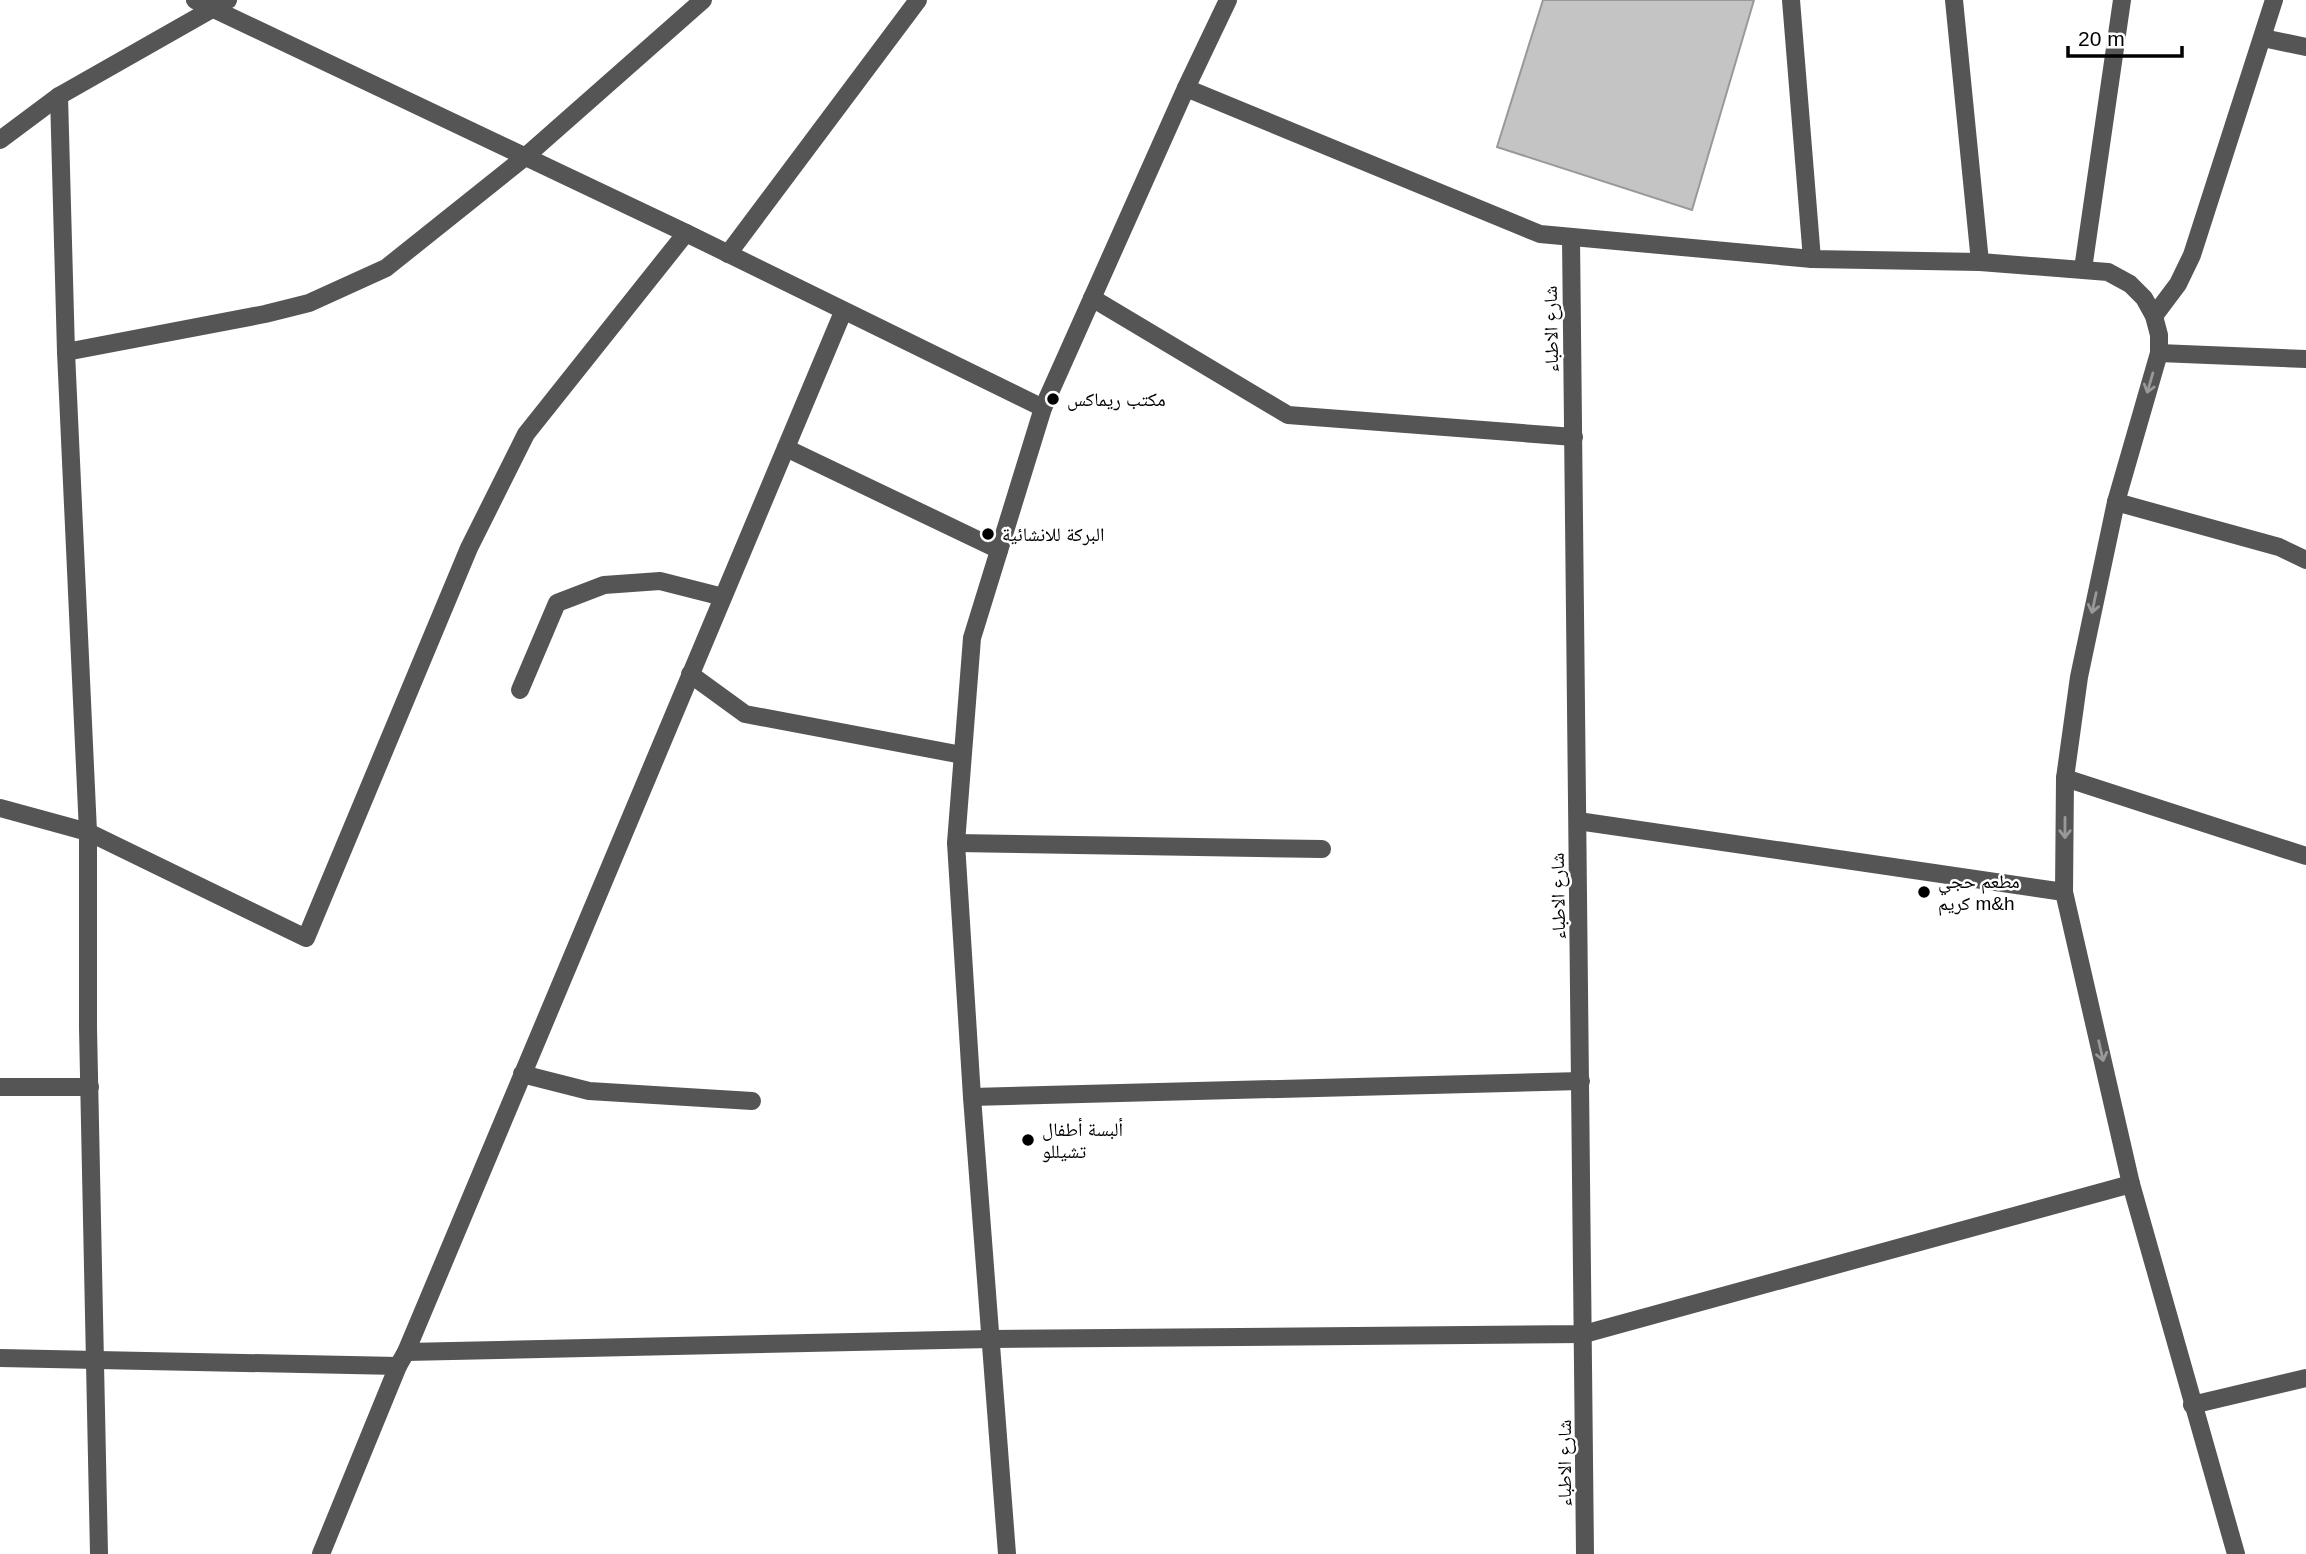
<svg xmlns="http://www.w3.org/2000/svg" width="2306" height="1554" viewBox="0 0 2306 1554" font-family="Arial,'Noto Naskh Arabic',sans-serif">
	<rect width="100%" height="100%" fill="#fff"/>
	<!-- building -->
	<path fill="#c4c4c4" stroke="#999" stroke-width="2" d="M1543,0h211l-62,210 -195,-63z"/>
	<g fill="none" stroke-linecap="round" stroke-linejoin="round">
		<!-- minor -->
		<g stroke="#555" stroke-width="18">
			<path d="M195,0l491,233 357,175"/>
			<path d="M1791,0l21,259"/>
			<path d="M1954,0l26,262"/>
			<path d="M2263,38l43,9"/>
			<path d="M1186,88l354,146 272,25 168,3 128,10 22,12 14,14 10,18 5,19v18l-43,149 -37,175 -14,101 -1,114 67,292 105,370"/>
			<path d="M59,96l7,256 22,480v196l11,526"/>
			<path d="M0,140l59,-44 169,-96"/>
			<path d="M1571,237l14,1317"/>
			<path d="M728,254l190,-254"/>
			<path d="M2083,269l39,-269"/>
			<path d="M1092,298l196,117 286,22"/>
			<path d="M2154,316l24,-32 14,-29 82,-255"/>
			<path d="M66,352l199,-38 44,-11 77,-35 139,-111 178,-157"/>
			<path d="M2159,353l147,6"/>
			<path d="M786,448l213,102"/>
			<path d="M2116,502l163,45 27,13"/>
			<path d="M690,674l55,40 217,41"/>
			<path d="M520,690l37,-87 47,-18 56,-4 63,16"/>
			<path d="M2065,778l241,78"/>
			<path d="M0,808l88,24 218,106 163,-390 57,-114 160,-201"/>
			<path d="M1578,821l486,71"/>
			<path d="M956,843l366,6"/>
			<path d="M522,1074l67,17 163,10"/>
			<path d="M0,1087h90"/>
			<path d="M972,1097l609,-16"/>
			<path d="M406,1352l584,-13 594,-5 547,-150"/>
			<path d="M0,1358l398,8"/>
			<path d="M2192,1405l114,-27"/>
			<path d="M321,1554l77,-188 8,-14 437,-1040"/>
			<path d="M1007,1554l-35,-457 -16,-254 16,-205 71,-230 143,-320 42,-88"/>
		</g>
	</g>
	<!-- one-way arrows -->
	<defs><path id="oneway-shaft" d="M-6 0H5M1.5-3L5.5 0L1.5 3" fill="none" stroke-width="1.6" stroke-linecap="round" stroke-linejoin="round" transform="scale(1.75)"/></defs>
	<g stroke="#999">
		<use href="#oneway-shaft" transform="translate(2150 383) rotate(106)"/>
		<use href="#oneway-shaft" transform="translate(2094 603) rotate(102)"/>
		<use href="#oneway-shaft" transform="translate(2065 828) rotate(90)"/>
		<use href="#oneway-shaft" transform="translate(2101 1051) rotate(77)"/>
	</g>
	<!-- markers -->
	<g fill="#000" stroke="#fff" stroke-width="2.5">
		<circle cx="1053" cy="399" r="7"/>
		<circle cx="988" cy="534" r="7"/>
		<circle cx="1924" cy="892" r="7"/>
		<circle cx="1028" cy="1140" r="7"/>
	</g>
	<g text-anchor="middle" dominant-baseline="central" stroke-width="5" stroke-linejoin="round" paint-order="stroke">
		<!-- street labels -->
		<g font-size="19" fill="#000" stroke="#fff">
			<text transform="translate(1551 329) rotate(-91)">شارع الاطباء</text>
			<text transform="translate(1558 896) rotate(-91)">شارع الاطباء</text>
			<text transform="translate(1564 1463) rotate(-90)">شارع الاطباء</text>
		</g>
		<!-- poi labels -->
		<g font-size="19" fill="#000" stroke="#fff" text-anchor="start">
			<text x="1067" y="399">مكتب ريماكس</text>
			<text x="1002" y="534">البركة للانشائية</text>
			<text x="1938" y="881">مطعم حجي<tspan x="1938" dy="22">كريم m&amp;h</tspan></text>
			<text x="1042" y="1129">ألبسة أطفال<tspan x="1042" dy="22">تشيللو</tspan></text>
		</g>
	</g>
	<!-- scale -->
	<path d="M2068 46v10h114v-10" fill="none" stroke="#000000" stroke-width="3.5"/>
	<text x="2078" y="46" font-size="21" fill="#000000" stroke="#ffffff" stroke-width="5" paint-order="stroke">20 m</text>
</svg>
